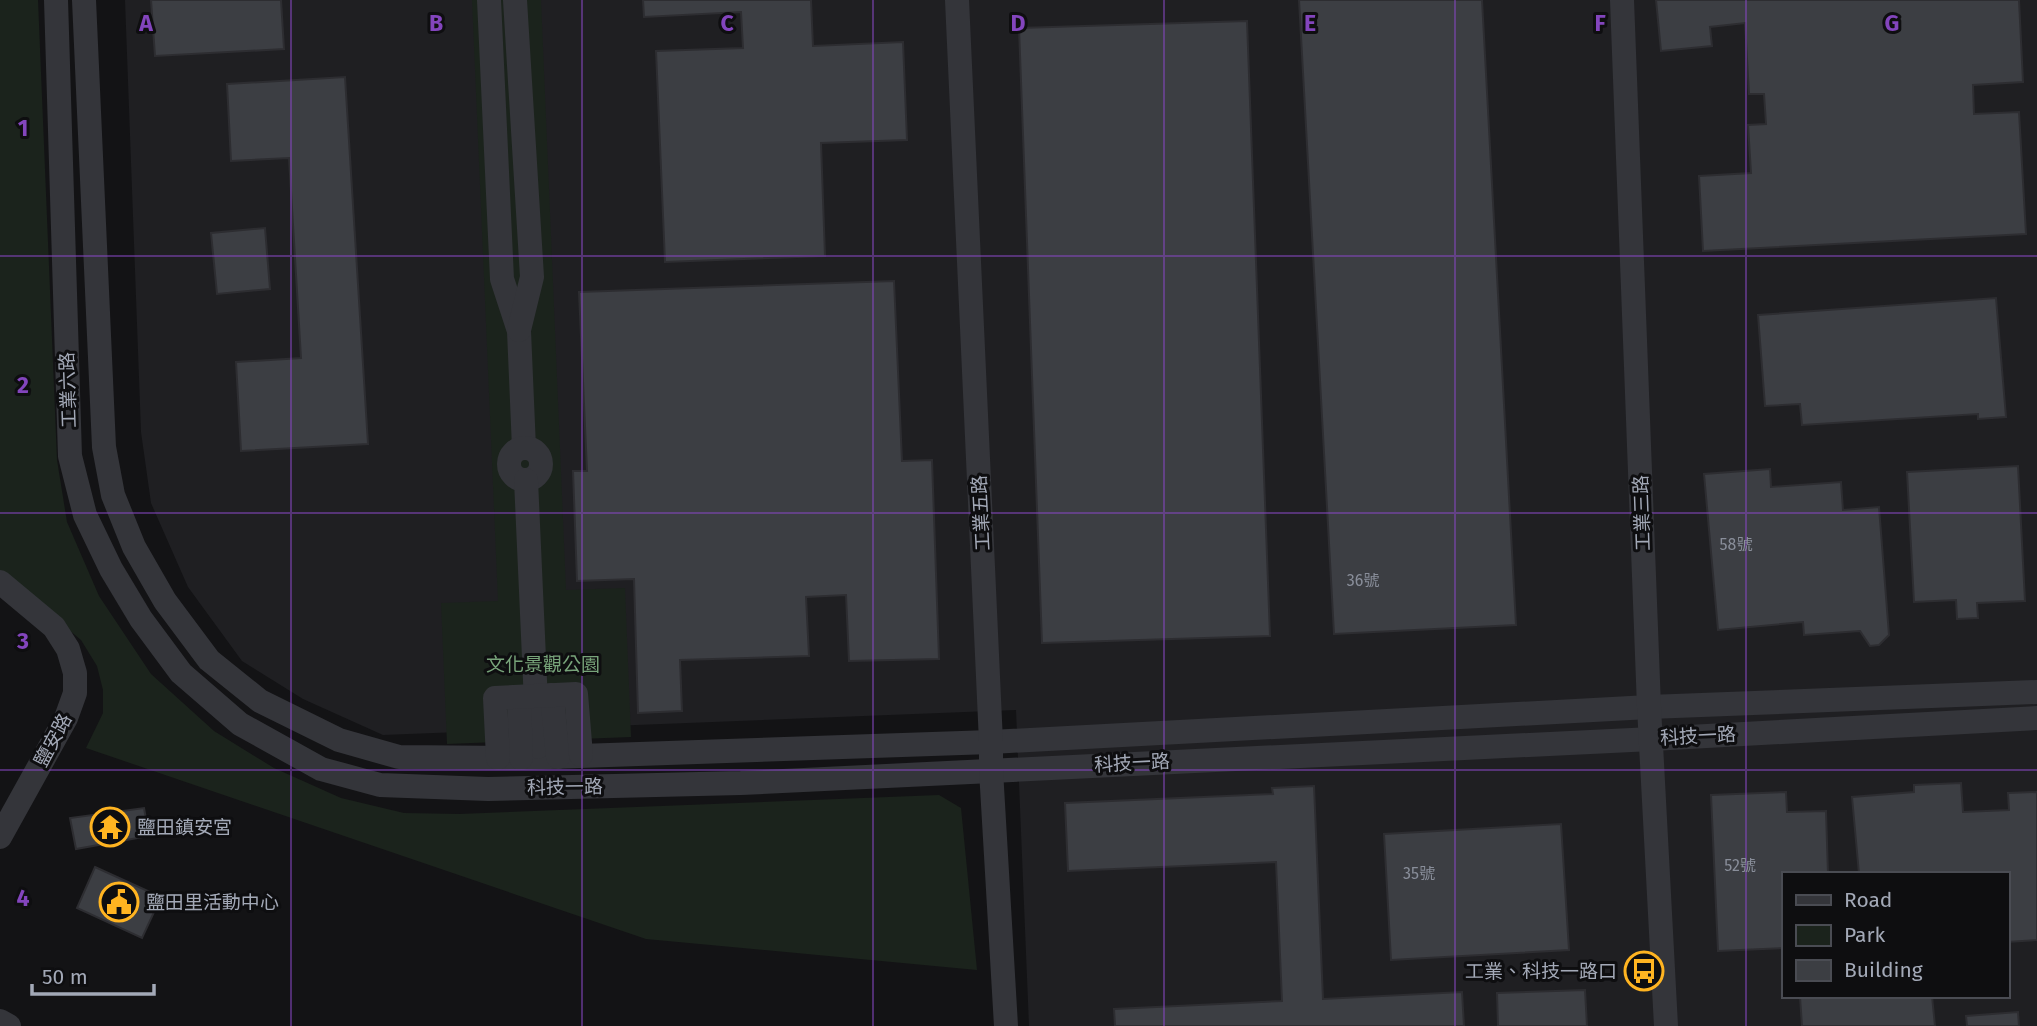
<svg xmlns="http://www.w3.org/2000/svg" width="2037" height="1026" viewBox="0 0 2037 1026" font-family="'Fira Sans','Noto Sans TC',sans-serif">
	<rect width="100%" height="100%" fill="#131315"/>
	<!-- built -->
	<path fill="#1f1f22" fill-rule="evenodd" d="M125,0h1912v1026h-1008l-13,-316 -633,25 -80,-36 -61,-38 -54,-74 -37,-84 -10,-71zM1783,874h224v122h-224z"/>
	<!-- green -->
	<g fill="#1b231c">
		<path d="M0,0h38l19,460 10,62 32,74 52,78 63,57 60,37 67,30 63,15 55,1 480,-19 22,13 16,162 -331,-31 -560,-191 17,-35v-23l-6,-24 -16,-26 -81,-68z"/>
		<path d="M472,0h69l25,590 59,-2 6,149 -184,7 -6,-141 57,-2z"/>
	</g>
	<!-- building -->
	<g fill="#3c3e43" stroke="#2d2d31" stroke-width="2">
		<path d="M151,0h130l3,49 -129,7z"/>
		<path d="M643,0h168l2,46 90,-4 4,98 -86,3 4,113 -160,6 -9,-211 87,-3 -2,-36 -97,5z"/>
		<path d="M1299,0h183l34,625 -182,9z"/>
		<path d="M1656,0h363l4,82 -50,3 1,29 45,-2 7,122 -323,17 -4,-75 52,-3 -3,-48 18,-1 -2,-30h-15l-4,-71 -35,4 2,19 -51,5z"/>
		<path d="M1247,21l23,615 -228,7 -23,-615z"/>
		<path d="M345,77l23,367 -127,7 -5,-89 65,-4 -12,-200 -58,3 -4,-77z"/>
		<path d="M265,228l5,61 -53,5 -6,-61z"/>
		<path d="M894,281l8,180 30,-1 7,199 -90,2 -3,-66 -40,2 3,59 -129,4 2,51 -44,2 -4,-134 -57,2 -4,-110h14l-8,-179z"/>
		<path d="M1996,298l10,119 -28,2v-5l-176,11 -2,-21 -35,2 -7,-91z"/>
		<path d="M2018,466l7,135 -48,2 1,15 -21,1 -1,-19 -42,2 -7,-130z"/>
		<path d="M1770,469l1,18 70,-5 2,28 36,-3 10,128 -10,10 -9,1 -10,-15 -56,4 -1,-13 -85,8 -14,-156z"/>
		<path d="M1961,783l2,29 46,-2 -1,-17 29,-1v148l-30,2v-68h-148l-7,-77 62,-5v-7z"/>
		<path d="M1314,786l9,213 139,-7 2,34h-349l-1,-17 168,-8 -6,-139 -208,9 -3,-68 208,-9 -1,-6z"/>
		<path d="M1786,792l1,20 39,-1 2,63h-45v74l-65,3 -7,-156z"/>
		<path d="M144,808l5,28 -73,13 -6,-31z"/>
		<path d="M1561,824l8,126 -178,10 -7,-126z"/>
		<path d="M95,867l66,30 -19,41 -65,-30z"/>
		<path d="M1585,990l2,36h-89l-1,-33z"/>
		<path d="M1812,996h120l3,30h-133l-2,-29z"/>
		<path d="M2018,1012l1,14h-52l-1,-10z"/>
	</g>
	<g fill="none" stroke-linecap="round" stroke-linejoin="round">
		<!-- minor -->
		<g stroke="#34353a" stroke-width="24">
			<path d="M56,0l14,456 15,59 26,54 30,50 40,54 59,51 81,45 59,16 108,4 253,-6 911,-44 385,-21"/>
			<path d="M84,0l20,447 9,48 21,52 31,54 44,59 51,41 79,39 60,17 122,1 470,-16 658,-35 388,-15"/>
			<path d="M489,0l13,279 17,52 5,117"/>
			<path d="M515,0l17,277 -13,53"/>
			<path d="M957,0l34,742v28l15,256"/>
			<path d="M1622,0l27,707 17,319"/>
			<circle cx="525" cy="464" r="16"/>
			<path d="M526,480l12,267"/>
			<path d="M0,582l54,45 14,22 7,24v20l-9,25 -66,119"/>
			<path d="M552,695l6,62"/>
			<path d="M519,697l2,61"/>
			<path d="M498,758l-3,-60 81,-4 5,61"/>
			<path d="M0,1021l9,5"/>
		</g>
	</g>
	<!-- grid -->
	<path fill="none" stroke="#8345bd" stroke-width="2" stroke-opacity="0.55" d="M291,0v1026M582,0v1026M873,0v1026M1164,0v1026M1455,0v1026M1746,0v1026M0,256h2037M0,513h2037M0,770h2037"/>
	<!-- icons -->
	<defs>
		<symbol id="temple-ring" viewBox="-11 -11 22 22"><circle r="9.5" fill="#0e0e10" stroke="#ffb421" stroke-width="1.5"/><path d="M0-6L5-2H3V0L6.5 2.5H4V6H1.5V3h-3V6H-4V2.5H-6.5L-3 0V-2H-5Z" fill="#ffb421"/></symbol>
		<symbol id="civic-ring" viewBox="-11 -11 22 22"><circle r="9.5" fill="#0e0e10" stroke="#ffb421" stroke-width="1.5"/><path d="M-.6-6.5H3V-4.5H.6V-3L4-1V1h2V6H-6V1h2V-1L-.6-3ZM-1.2 2.5V6h2.4V2.5Z" fill="#ffb421"/></symbol>
		<symbol id="bus-ring" viewBox="-11 -11 22 22"><circle r="9.5" fill="#0e0e10" stroke="#ffb421" stroke-width="1.5"/><path d="M-5-6H5V4H4V6H2V4H-2V6H-4V4H-5ZM-3.5-4V0h7V-4ZM-3.5 1.2v1.5H-2V1.2ZM2 1.2v1.5H3.5V1.2Z" fill="#ffb421"/></symbol>
	</defs>
	<g fill-rule="evenodd">
		<use href="#temple-ring" x="88" y="805" width="44" height="44"/>
		<use href="#civic-ring" x="97" y="880" width="44" height="44"/>
		<use href="#bus-ring" x="1622" y="949" width="44" height="44"/>
	</g>
	<g text-anchor="middle" dominant-baseline="central" stroke-width="6" stroke-linejoin="round" paint-order="stroke">
		<!-- number labels -->
		<g font-size="16" fill="#898e9a">
			<text x="1736" y="544">58號</text>
			<text x="1363" y="580">36號</text>
			<text x="1740" y="865">52號</text>
			<text x="1419" y="873">35號</text>
		</g>
		<!-- street labels -->
		<g font-size="19" fill="#a3a9b7" stroke="#0e0e10">
			<text transform="translate(68 390) rotate(-92)">工業六路</text>
			<text transform="translate(981 513) rotate(-93)">工業五路</text>
			<text transform="translate(1642 513) rotate(-92)">工業三路</text>
			<text transform="translate(1698 736) rotate(-3)">科技一路</text>
			<text transform="translate(53 740) rotate(-62)">鹽安路</text>
			<text transform="translate(1132 763) rotate(-3)">科技一路</text>
			<text transform="translate(565 787) rotate(-1)">科技一路</text>
		</g>
		<!-- park labels -->
		<g font-size="19" fill="#78a47a" stroke="#0e0e10">
			<text x="543" y="664">文化景觀公園</text>
		</g>
		<!-- poi labels -->
		<g font-size="19" fill="#a3a9b7" stroke="#0e0e10" text-anchor="start">
			<text x="137" y="827">鹽田鎮安宮</text>
			<text x="146" y="902">鹽田里活動中心</text>
			<text x="1617" y="971" text-anchor="end">工業、科技一路口</text>
		</g>
	</g>
	<g font-size="23" text-anchor="middle" font-weight="bold" fill="#8345bd" stroke="#0e0e10" stroke-width="6" stroke-linejoin="round" paint-order="stroke">
		<text x="146" y="31">A</text>
		<text x="436" y="31">B</text>
		<text x="727" y="31">C</text>
		<text x="1018" y="31">D</text>
		<text x="1310" y="31">E</text>
		<text x="1600" y="31">F</text>
		<text x="1892" y="31">G</text>
		<text x="23" y="136">1</text>
		<text x="23" y="393">2</text>
		<text x="23" y="649">3</text>
		<text x="23" y="906">4</text>
	</g>
	<!-- legend -->
	<rect x="1782" y="872" width="228" height="126" fill="#0e0e10" stroke="#4a4c53" stroke-width="2"/>
	<rect x="1796" y="895" width="35" height="10" fill="#34353a" stroke="#4a4c53" stroke-width="2"/>
	<text x="1844" y="907" font-size="21" fill="#a3a9b7">Road</text>
	<rect x="1796" y="925" width="35" height="21" fill="#1b231c" stroke="#4a4c53" stroke-width="2"/>
	<text x="1844" y="942" font-size="21" fill="#a3a9b7">Park</text>
	<rect x="1796" y="960" width="35" height="21" fill="#3c3e43" stroke="#4a4c53" stroke-width="2"/>
	<text x="1844" y="977" font-size="21" fill="#a3a9b7">Building</text>
	<!-- scale -->
	<path d="M32 984v10h122v-10" fill="none" stroke="#a3a9b7" stroke-width="3.5"/>
	<text x="42" y="984" font-size="21" fill="#a3a9b7" stroke="#0e0e10" stroke-width="5" paint-order="stroke">50 m</text>
</svg>
